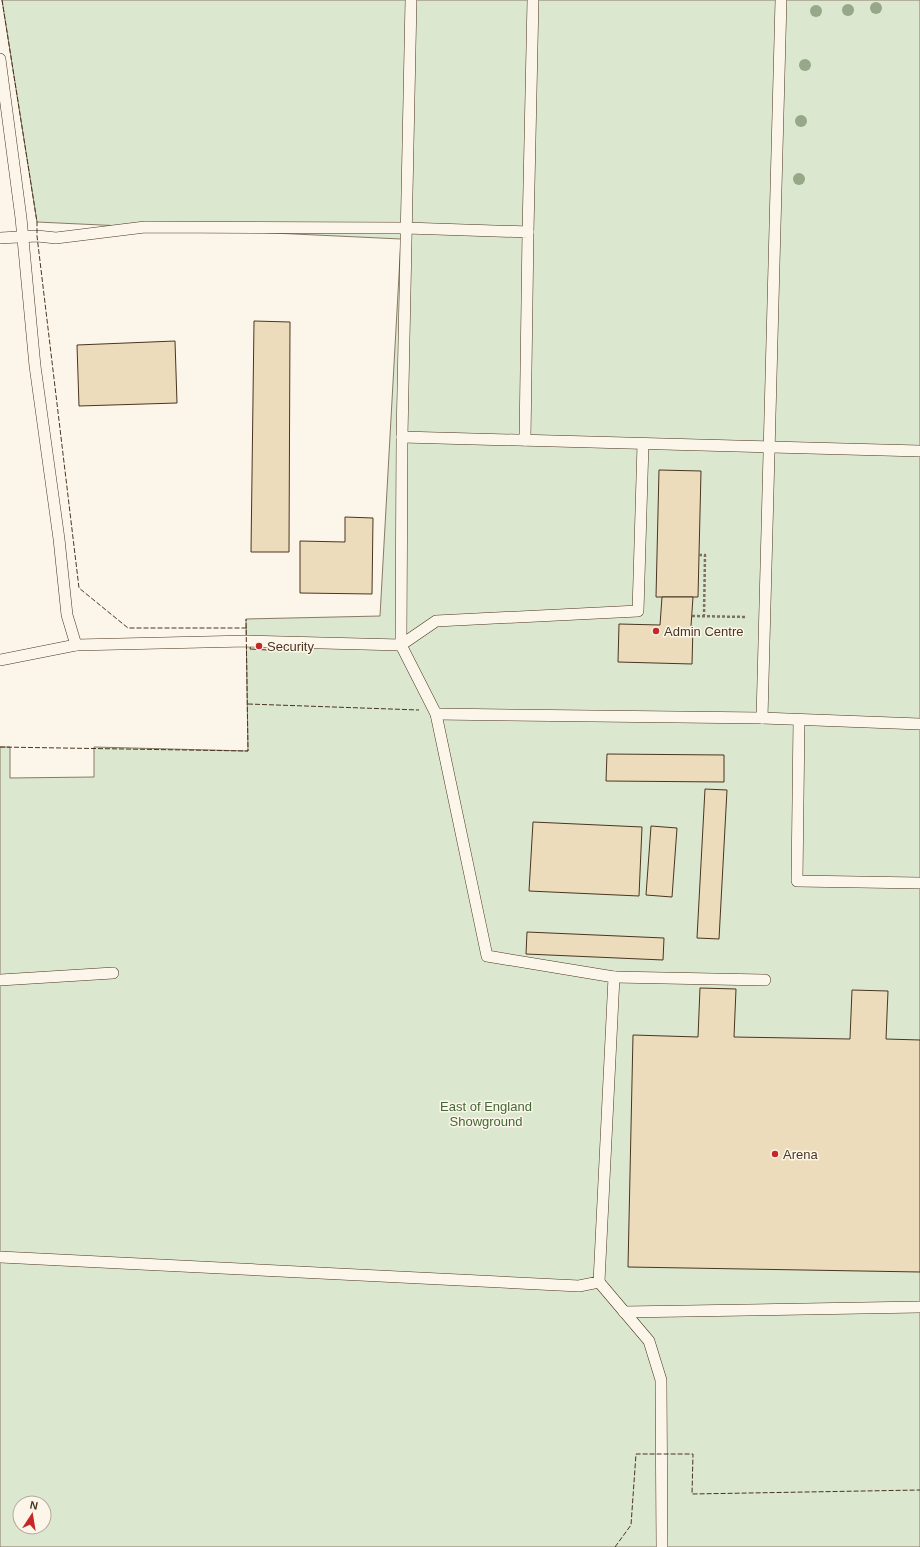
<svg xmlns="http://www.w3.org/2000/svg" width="920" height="1547" viewBox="0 0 920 1547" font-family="Helvetica,sans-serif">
	<rect width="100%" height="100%" fill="#fbf6e9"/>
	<!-- green -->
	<path fill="#dce7d0" stroke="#887966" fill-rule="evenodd" d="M2,0h918v1547h-920v-800h10v31l84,-1v-30l154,4 -2,-132 134,-3 21,-377 -364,-17zM20,1503h24v24h-24z"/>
	<!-- building -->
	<g fill="#ecdcbc" stroke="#4a3520">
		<path d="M254,321l36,1 -1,230h-38z"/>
		<path d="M175,341l2,62 -98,3 -2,-61z"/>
		<path d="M659,470l42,1 -3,126h-42z"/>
		<path d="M345,517l28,1 -1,76 -72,-1v-52l45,1z"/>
		<path d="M662,597h31l-2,29h2l-1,38 -74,-2 1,-38 41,1z"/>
		<path d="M251,643l17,1v6l-18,-1z"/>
		<path d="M607,754l117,1v27l-118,-1z"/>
		<path d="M705,789l22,1 -8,149 -22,-1z"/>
		<path d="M533,822l109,5 -3,69 -110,-5z"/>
		<path d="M651,826l26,2 -5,69 -26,-2z"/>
		<path d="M527,932l137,6 -1,22 -137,-6z"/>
		<path d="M700,988l36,1 -2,48 116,2 2,-49 36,1 -2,48 34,1v232l-292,-5 5,-232 65,2z"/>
	</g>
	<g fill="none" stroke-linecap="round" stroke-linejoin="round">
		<defs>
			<g id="service">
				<path d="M0,59l21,159 14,148 24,173 8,76 9,30"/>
				<path d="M528,232l5,-232"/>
				<path d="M0,238l37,-2 19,2 89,-11 261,1 122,4 -3,208"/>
				<path d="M402,437l518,14"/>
				<path d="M0,660l76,-15 171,-4 154,4 35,-24 202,-10 5,-167"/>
				<path d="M436,714l326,4 158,6"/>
				<path d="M762,718l19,-718"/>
				<path d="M799,720l-2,161 123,2"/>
				<path d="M614,977l151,3"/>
				<path d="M0,980l113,-7"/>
				<path d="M0,1257l579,29 20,-4 15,-305 -127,-21 -51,-242 -35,-69 1,-208 9,-437"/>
				<path d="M599,1282l50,59 12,39 1,167"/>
				<path d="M624,1312l296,-5"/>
			</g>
		</defs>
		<!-- service casing -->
		<use href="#service" stroke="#4a3520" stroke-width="12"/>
		<!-- path -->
		<g stroke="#7f6f5c" stroke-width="2.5" stroke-dasharray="3 2" stroke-linecap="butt">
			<path d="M699,555h6l-1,60"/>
			<path d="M692,616l55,1"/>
		</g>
		<!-- service -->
		<use href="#service" stroke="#fbf6e9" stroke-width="11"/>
		<!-- fence -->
		<g stroke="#4a3520" stroke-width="1" stroke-dasharray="5 2" stroke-linecap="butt">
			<path d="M2,0l35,222v14l42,352 49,40h119"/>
			<path d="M248,704l171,6"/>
			<path d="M0,747l248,4 -2,-132"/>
			<path d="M615,1547l16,-22 5,-71h57l-1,40 228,-4"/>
		</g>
	</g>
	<!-- trees -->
	<g fill="#96a887">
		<circle cx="876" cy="8" r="6"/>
		<circle cx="848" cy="10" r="6"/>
		<circle cx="816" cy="11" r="6"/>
		<circle cx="805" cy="65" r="6"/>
		<circle cx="801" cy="121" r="6"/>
		<circle cx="799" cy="179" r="6"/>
	</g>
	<!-- markers -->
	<g fill="#c62828" stroke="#fbf6e9" stroke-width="1.5">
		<circle cx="656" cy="631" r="4"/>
		<circle cx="259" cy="646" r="4"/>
		<circle cx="775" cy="1154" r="4"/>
	</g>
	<g text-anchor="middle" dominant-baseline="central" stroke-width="3" stroke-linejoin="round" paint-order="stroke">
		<!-- poi labels -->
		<g font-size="13" fill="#4a3520" stroke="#fbf6e9" text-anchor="start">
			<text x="664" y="631">Admin Centre</text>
			<text x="267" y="646">Security</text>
			<text x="783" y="1154">Arena</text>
		</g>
		<!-- park labels -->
		<g font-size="13" fill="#436837" stroke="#fbf6e9">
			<text x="486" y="1106">East of England<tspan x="486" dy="15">Showground</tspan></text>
		</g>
	</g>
	<!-- north arrow -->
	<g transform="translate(32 1515) rotate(12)"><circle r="19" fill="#fbf6e9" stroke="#b4a999"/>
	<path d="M0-3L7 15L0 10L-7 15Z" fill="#c62828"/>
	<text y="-6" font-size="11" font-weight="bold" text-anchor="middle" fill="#4a3520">N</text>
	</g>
</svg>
